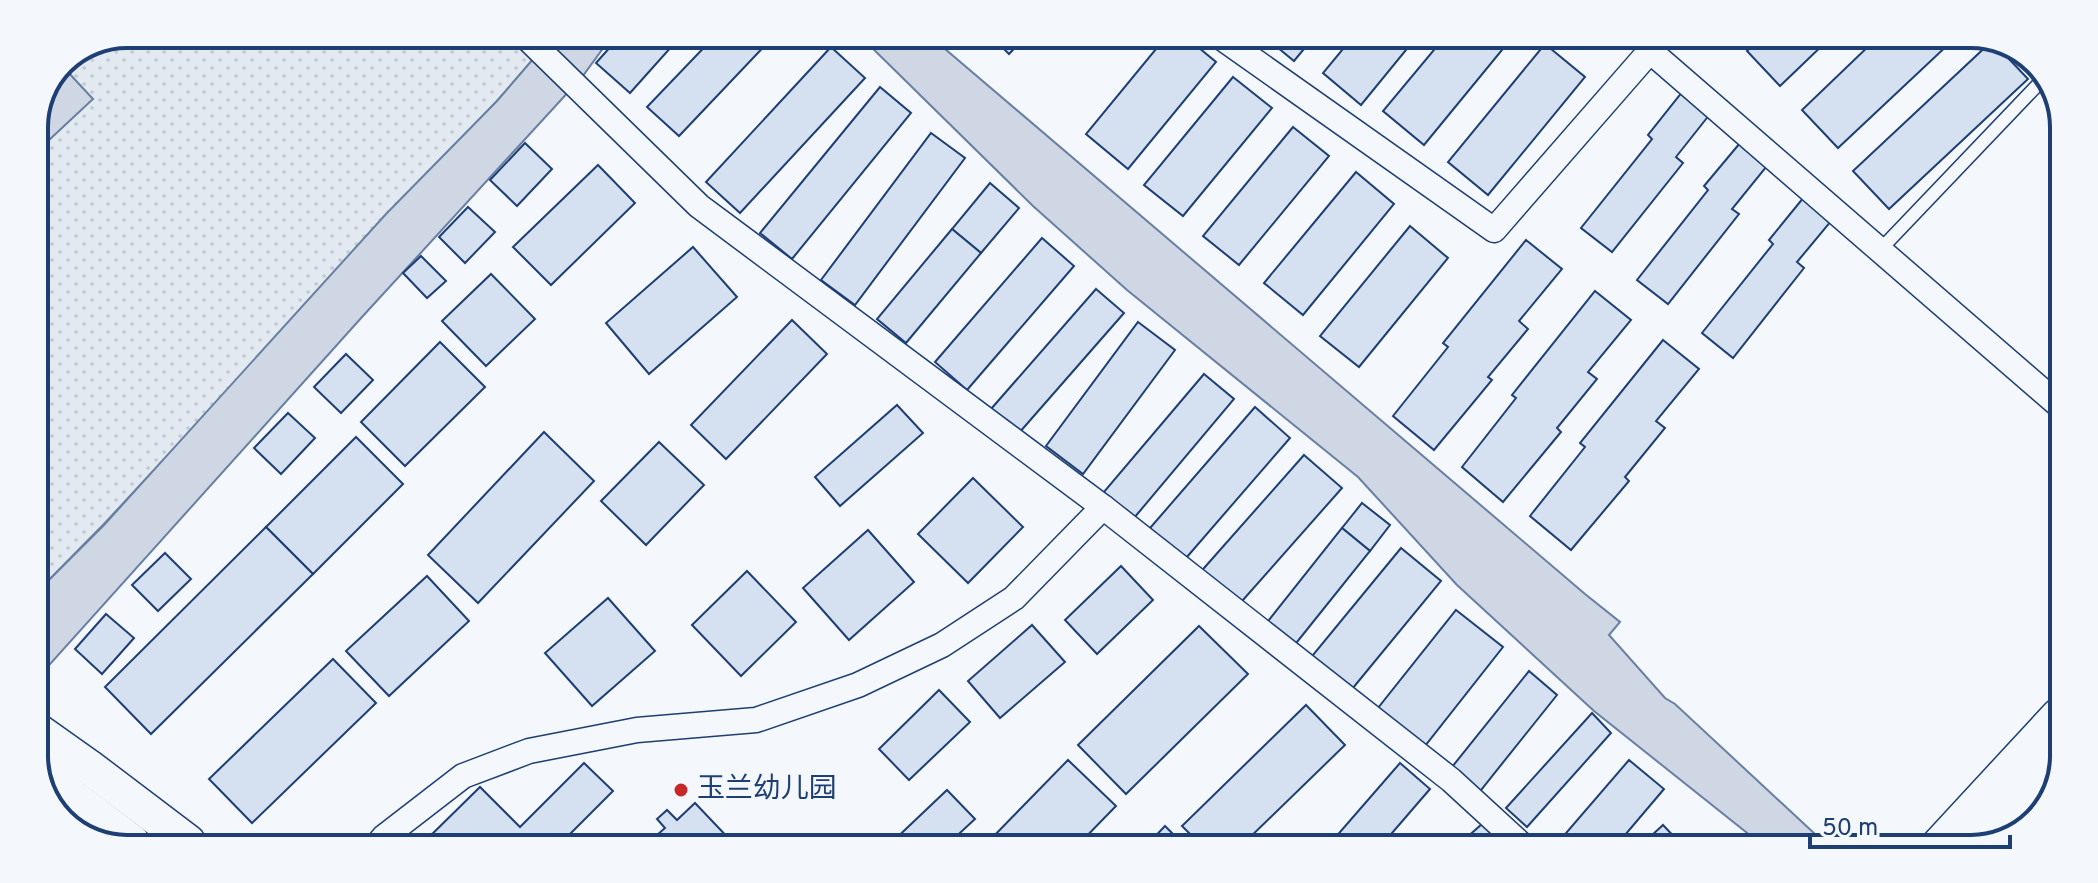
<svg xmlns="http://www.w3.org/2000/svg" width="2098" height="883" viewBox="0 0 2098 883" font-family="Overpass,'Noto Sans SC',sans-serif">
	<defs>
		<pattern id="park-dots" width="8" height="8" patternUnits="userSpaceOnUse" patternTransform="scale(2)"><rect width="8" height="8" fill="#e3e9f0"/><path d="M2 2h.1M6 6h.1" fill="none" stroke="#c2c9d1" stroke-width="1.8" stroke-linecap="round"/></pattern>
	</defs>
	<rect width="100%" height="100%" fill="#f4f7fb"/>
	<!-- park -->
	<path fill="url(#park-dots)" stroke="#687fa3" stroke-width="2" d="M127,34l426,2 -56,65 -394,424 -69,70v-441l58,-55 -27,-30 13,-15z"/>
	<!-- water -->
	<g fill="#cfd7e4" stroke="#687fa3" stroke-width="2">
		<path d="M553,36h59l-30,41 -220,240 -328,365v-87l70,-70 282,-311 111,-113z"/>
		<path d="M861,37h70l654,557 35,28 -11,13 56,63 10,6 155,144h-64l-172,-137 -137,-126 -99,-108 -231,-187 -94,-84z"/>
		<path d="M78,54l-13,15 28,30 -59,55v-33l27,-60z"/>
	</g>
	<!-- building -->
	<g fill="#d5e0f0" stroke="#1d3f73" stroke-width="2">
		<path d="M620,36h61l-51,57 -34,-30z"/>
		<path d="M715,36h59l-95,100 -32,-29z"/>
		<path d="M992,37h33l-16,17z"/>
		<path d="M1165,38h22l29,24 -88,107 -42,-35z"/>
		<path d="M1266,38h47l-19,23z"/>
		<path d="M1352,38l63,1 -54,66 -38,-32z"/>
		<path d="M1443,39h68l-87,106 -41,-34z"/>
		<path d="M1758,40h70l-48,46 -33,-35z"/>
		<path d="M1875,40l77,1 -114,107 -36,-38z"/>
		<path d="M1992,41l36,38 -139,130 -36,-38z"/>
		<path d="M1545,44l40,33 -97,118 -40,-33z"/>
		<path d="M831,47l34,31 -125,135 -34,-31z"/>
		<path d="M1233,77l39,31 -89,108 -39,-31z"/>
		<path d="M880,87l31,26 -119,146 -32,-26z"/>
		<path d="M1683,91l27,23 -34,43 7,6 -71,89 -31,-24 71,-89 -4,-4z"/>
		<path d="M1293,127l36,29 -90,109 -36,-29z"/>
		<path d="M931,133l34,25 -110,147 -34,-25z"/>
		<path d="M525,143l27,26 -35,37 -27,-26z"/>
		<path d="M1740,143l27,23 -35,43 7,5 -71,90 -31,-24 71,-90 -4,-4z"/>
		<path d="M598,165l37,38 -84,82 -38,-38z"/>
		<path d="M1356,172l38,32 -91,111 -39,-32z"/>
		<path d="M990,183l29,25 -38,45 -29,-24z"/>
		<path d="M1804,197l28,23 -35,42 7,6 -71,90 -31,-25 71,-89 -4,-4z"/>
		<path d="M468,207l27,25 -30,31 -26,-26z"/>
		<path d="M1410,226l38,32 -89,109 -39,-31z"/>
		<path d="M952,229l29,24 -75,90 -29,-24z"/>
		<path d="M1042,238l32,28 -107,124 -32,-28z"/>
		<path d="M1526,240l36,29 -43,52 9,8 -40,48 4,3 -58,70 -41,-34 55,-69 -5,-4z"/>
		<path d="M693,247l44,50 -88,77 -43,-51z"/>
		<path d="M421,256l25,25 -19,17 -24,-25z"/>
		<path d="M491,274l44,45 -49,47 -44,-45z"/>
		<path d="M1096,289l28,24 -105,120 -28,-24z"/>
		<path d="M1595,291l36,29 -43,52 9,7 -40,49 4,4 -58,70 -41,-35 54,-69 -4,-3z"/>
		<path d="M792,320l35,34 -101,105 -35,-34z"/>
		<path d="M1138,322l37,28 -92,124 -37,-28z"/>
		<path d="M1663,340l36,29 -43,52 9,7 -40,49 4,4 -58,69 -41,-34 55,-69 -5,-4z"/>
		<path d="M440,342l45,45 -80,79 -44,-44z"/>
		<path d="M346,354l27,26 -32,33 -27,-26z"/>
		<path d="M1204,374l30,25 -100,119 -31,-25z"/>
		<path d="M897,405l26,28 -83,73 -25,-29z"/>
		<path d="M1255,407l35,31 -110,127 -36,-30z"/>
		<path d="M288,413l27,25 -34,36 -27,-26z"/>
		<path d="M544,432l50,49 -116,122 -50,-48z"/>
		<path d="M356,437l47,47 -90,90 -47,-47z"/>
		<path d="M659,442l45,43 -58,60 -45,-44z"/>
		<path d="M1304,455l38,33 -107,121 -38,-33z"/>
		<path d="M973,478l50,49 -55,56 -50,-49z"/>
		<path d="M1362,503l28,22 -20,26 -28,-23z"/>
		<path d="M266,527l47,47 -162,160 -46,-47z"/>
		<path d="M1342,528l28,23 -77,96 -28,-22z"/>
		<path d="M868,530l46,52 -65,58 -46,-52z"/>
		<path d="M1401,548l40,33 -93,113 -40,-33z"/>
		<path d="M165,553l26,26 -33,32 -26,-26z"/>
		<path d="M1121,566l32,34 -56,54 -32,-34z"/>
		<path d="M747,571l49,51 -55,54 -49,-51z"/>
		<path d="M427,576l42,45 -80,75 -43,-45z"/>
		<path d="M608,598l47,53 -63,55 -47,-53z"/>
		<path d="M1456,610l47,37 -82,104 -47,-38z"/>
		<path d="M106,614l28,24 -32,36 -27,-25z"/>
		<path d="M1032,625l33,37 -65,56 -32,-37z"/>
		<path d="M1199,626l49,48 -122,120 -48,-49z"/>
		<path d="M333,659l43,44 -124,120 -43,-44z"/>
		<path d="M1529,671l28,24 -80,100 -29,-23z"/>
		<path d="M939,690l31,32 -61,58 -30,-31z"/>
		<path d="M1306,705l39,40 -104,101h-39l-20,-20z"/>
		<path d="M1592,713l19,20 -84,94 -21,-19z"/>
		<path d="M1068,760l48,46 -39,40 -92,-1z"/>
		<path d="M1629,760l35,29 -50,59 -60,-1z"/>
		<path d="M584,763l29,28 -53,53 -137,-1 57,-56 40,40z"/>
		<path d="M1400,763l30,26 -50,58h-53z"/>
		<path d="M947,790l28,29 -28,26h-58z"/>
		<path d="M695,803l39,41 -86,-1 17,-15 -8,-9 10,-9 10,10z"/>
		<path d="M1491,816l28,31h-63z"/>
		<path d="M1663,825l19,20 -3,3h-41z"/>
		<path d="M1165,826l20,20h-39z"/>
	</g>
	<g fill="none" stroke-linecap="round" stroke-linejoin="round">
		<defs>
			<path id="service" d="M1880,250l167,-175"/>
			<g id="minor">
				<path d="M524,35l175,171 404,301"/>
				<path d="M1222,38l272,192 156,-179 411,356"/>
				<path d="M379,843l5,-6 79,-61 66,-25 108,-21 119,-10 102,-35 84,-40 72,-47 89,-91 348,273 73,67"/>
			</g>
			<g id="secondary">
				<path d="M34,728l55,39 99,75"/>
				<path d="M34,762l34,31 64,49"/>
				<path d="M1983,846l74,-82"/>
				<path d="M1935,849l123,-133"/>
			</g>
		</defs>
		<!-- service casing -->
		<use href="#service" stroke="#1d3f73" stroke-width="15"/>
		<!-- minor casing -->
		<use href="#minor" stroke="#1d3f73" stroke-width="27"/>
		<!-- secondary casing -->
		<use href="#secondary" stroke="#1d3f73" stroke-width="37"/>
		<!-- service -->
		<use href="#service" stroke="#f4f7fb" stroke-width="12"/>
		<!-- minor -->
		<use href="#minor" stroke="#f4f7fb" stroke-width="24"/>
		<!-- secondary -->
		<use href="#secondary" stroke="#f4f7fb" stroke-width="34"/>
	</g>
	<!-- markers -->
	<circle fill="#c62828" stroke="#f4f7fb" stroke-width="3" cx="681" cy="790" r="8"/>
	<g text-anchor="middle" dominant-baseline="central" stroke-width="6" stroke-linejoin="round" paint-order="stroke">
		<!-- poi labels -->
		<g font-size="28" fill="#1d3f73" stroke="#f4f7fb" text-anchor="start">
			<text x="697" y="790">玉兰幼儿园</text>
		</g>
	</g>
	<!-- crop -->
	<path d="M0 0H2098V883H0ZM127 48H1971A79 79 0 0 1 2050 127V756A79 79 0 0 1 1971 835H127A79 79 0 0 1 48 756V127A79 79 0 0 1 127 48Z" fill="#f4f7fb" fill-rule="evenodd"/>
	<path fill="none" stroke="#1d3f73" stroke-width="4" d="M127 48H1971A79 79 0 0 1 2050 127V756A79 79 0 0 1 1971 835H127A79 79 0 0 1 48 756V127A79 79 0 0 1 127 48Z"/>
	<!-- scale -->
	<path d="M1810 835v12h200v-12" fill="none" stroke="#1d3f73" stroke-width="4"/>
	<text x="1822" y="835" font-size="24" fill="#1d3f73" stroke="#f4f7fb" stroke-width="6" paint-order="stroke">50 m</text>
</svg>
